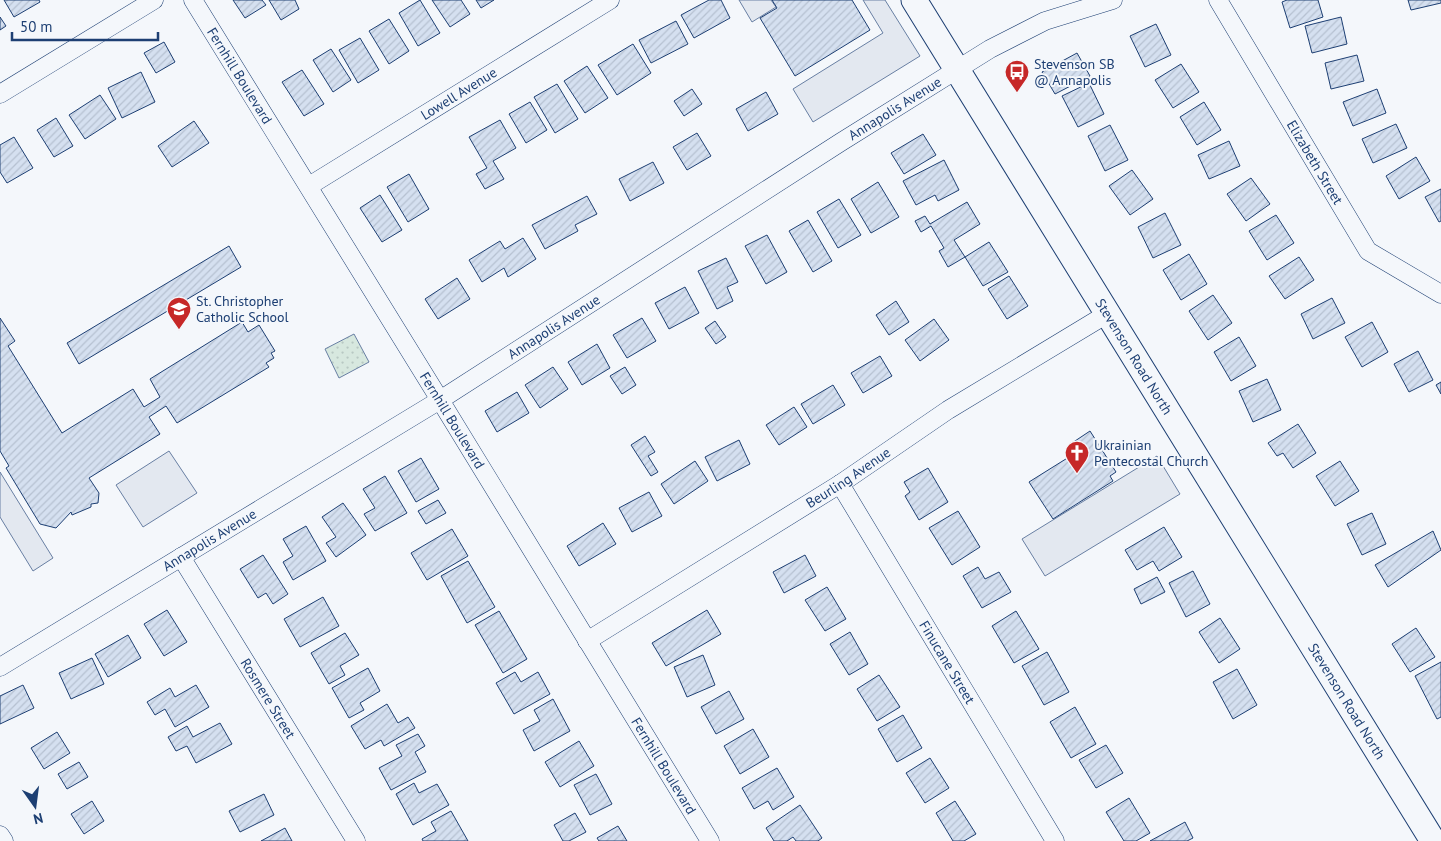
<svg xmlns="http://www.w3.org/2000/svg" width="1441" height="841" viewBox="0 0 1441 841" font-family="'PT Sans',sans-serif">
	<defs>
		<pattern id="park-dots" width="8" height="8" patternUnits="userSpaceOnUse" patternTransform="scale(1.25)"><rect width="8" height="8" fill="#d7e8df"/><path d="M2 2h.1M6 6h.1" fill="none" stroke="#b8c8c3" stroke-width="1.8" stroke-linecap="round"/></pattern>
		<pattern id="building-hatch" width="6" height="6" patternUnits="userSpaceOnUse" patternTransform="scale(1.25)"><rect width="6" height="6" fill="#d5e0f0"/><path d="M-1 1l2-2M0 6l6-6M5 7l2-2" fill="none" stroke="#b6c1d1"/></pattern>
	</defs>
	<rect width="100%" height="100%" fill="#f4f7fb"/>
	<!-- park -->
	<path fill="url(#park-dots)" stroke="#687fa3" d="M354,334l15,28 -30,16 -14,-29z"/>
	<!-- parking -->
	<g fill="#e3e8f0" stroke="#687fa3">
		<path d="M739,0h32l5,7 -24,15z"/>
		<path d="M863,0h22l35,56 -107,66 -20,-33 90,-56z"/>
		<path d="M169,451l28,42 -54,34 -27,-42z"/>
		<path d="M1157,456l23,38 -135,82 -23,-37z"/>
		<path d="M0,472l53,86 -20,13 -33,-54z"/>
	</g>
	<!-- building -->
	<g fill="url(#building-hatch)" stroke="#1d3f73">
		<path d="M4,0h35l1,2 -26,15z"/>
		<path d="M233,0h29l4,5 -21,13z"/>
		<path d="M269,0h26l4,9 -18,11z"/>
		<path d="M420,0l20,33 -22,13 -19,-33z"/>
		<path d="M432,0h29l9,14 -20,13z"/>
		<path d="M476,0h18l-13,8z"/>
		<path d="M709,0h12l9,18 -36,20 -13,-23z"/>
		<path d="M772,0h80l18,30 -75,46 -35,-58 17,-10z"/>
		<path d="M1287,0h31l5,17 -33,11 -8,-26z"/>
		<path d="M1408,0h33v3l-30,7z"/>
		<path d="M0,17l6,9 -6,4z"/>
		<path d="M1341,17l6,27 -35,9 -7,-27z"/>
		<path d="M389,19l20,32 -20,13 -20,-33z"/>
		<path d="M676,21l12,23 -37,19 -12,-23z"/>
		<path d="M1156,24l15,31 -26,12 -15,-31z"/>
		<path d="M360,38l19,32 -21,13 -19,-33z"/>
		<path d="M164,42l11,20 -19,11 -12,-20z"/>
		<path d="M633,44l18,29 -34,22 -19,-30z"/>
		<path d="M331,49l20,31 -18,12 -20,-32z"/>
		<path d="M1077,53l13,23 -35,18 -13,-22z"/>
		<path d="M1357,55l7,26 -33,8 -6,-26z"/>
		<path d="M1181,64l18,28 -26,16 -18,-28z"/>
		<path d="M587,66l21,32 -23,15 -21,-32z"/>
		<path d="M302,70l22,34 -20,12 -22,-34z"/>
		<path d="M141,72l14,30 -33,16 -14,-30z"/>
		<path d="M1089,83l15,31 -26,13 -16,-31z"/>
		<path d="M557,84l21,35 -23,14 -21,-36z"/>
		<path d="M692,89l10,15 -18,12 -10,-15z"/>
		<path d="M1377,89l9,24 -33,13 -10,-24z"/>
		<path d="M766,92l12,22 -30,17 -12,-22z"/>
		<path d="M100,95l16,24 -31,20 -16,-24z"/>
		<path d="M530,102l17,28 -21,13 -17,-29z"/>
		<path d="M1204,102l17,28 -24,15 -17,-28z"/>
		<path d="M56,118l17,28 -19,11 -17,-27z"/>
		<path d="M500,120l16,28 -23,13 11,18 -19,10 -9,-15 11,-6 -18,-31z"/>
		<path d="M194,121l15,22 -37,24 -14,-21z"/>
		<path d="M1396,124l11,24 -34,15 -11,-24z"/>
		<path d="M1110,125l18,35 -23,11 -17,-35z"/>
		<path d="M697,133l14,23 -24,14 -14,-23z"/>
		<path d="M923,134l13,21 -32,19 -13,-21z"/>
		<path d="M14,137l19,31 -26,15 -7,-11v-27z"/>
		<path d="M1229,141l11,25 -31,13 -11,-24z"/>
		<path d="M1416,157l14,24 -31,18 -13,-23z"/>
		<path d="M944,160l15,30 -21,11 -3,-6 -19,10 -13,-24z"/>
		<path d="M653,162l11,21 -34,18 -11,-22z"/>
		<path d="M1132,170l21,29 -23,16 -21,-29z"/>
		<path d="M409,174l20,35 -21,13 -21,-35z"/>
		<path d="M1251,178l19,26 -24,17 -19,-27z"/>
		<path d="M878,182l21,35 -28,16 -20,-34z"/>
		<path d="M1441,189v32l-2,1 -14,-25z"/>
		<path d="M380,195l22,35 -20,12 -22,-34z"/>
		<path d="M587,196l10,18 -22,11 3,6 -33,18 -13,-24z"/>
		<path d="M839,199l22,36 -23,13 -21,-36z"/>
		<path d="M967,202l13,22 -26,16 11,17 24,-15 19,30 -25,14 -18,-29 -17,10 -9,-16 5,-3 -13,-22 -10,6 -6,-11 10,-5 5,8z"/>
		<path d="M1165,213l16,32 -28,13 -15,-31z"/>
		<path d="M1276,215l18,28 -27,17 -18,-29z"/>
		<path d="M808,220l24,41 -19,11 -24,-41z"/>
		<path d="M767,235l20,37 -21,12 -21,-38z"/>
		<path d="M523,238l13,21 -28,18 -4,-9 -22,14 -13,-22 31,-19 5,8z"/>
		<path d="M229,246l12,21 -162,97 -12,-21z"/>
		<path d="M1189,254l18,30 -26,16 -18,-30z"/>
		<path d="M1299,257l15,23 -29,19 -16,-23z"/>
		<path d="M726,258l12,24 -11,5 6,14 -16,8 -19,-38z"/>
		<path d="M1009,276l19,30 -21,13 -19,-30z"/>
		<path d="M457,278l13,21 -32,20 -13,-20z"/>
		<path d="M685,287l14,26 -30,16 -14,-26z"/>
		<path d="M1213,295l19,28 -24,17 -19,-29z"/>
		<path d="M1332,298l13,25 -32,16 -12,-25z"/>
		<path d="M896,301l13,21 -20,13 -13,-20z"/>
		<path d="M0,318l15,23 -7,5 54,87 71,-44 11,18 16,-10 -10,-18 92,-57 6,10 11,-7 16,26 -4,2 3,5 -8,5 3,4 -92,56 -11,-17 -17,11 11,17 -71,44 10,15 -1,10 -7,1v3l-19,8 -1,-3 -15,16 -16,-4 -34,-56 3,-2 -9,-15z"/>
		<path d="M642,318l14,23 -29,17 -14,-23z"/>
		<path d="M934,319l15,21 -29,21 -15,-21z"/>
		<path d="M715,321l11,16 -10,7 -11,-16z"/>
		<path d="M1372,322l16,30 -26,15 -17,-30z"/>
		<path d="M1239,337l17,29 -25,15 -17,-29z"/>
		<path d="M597,344l13,24 -28,17 -14,-23z"/>
		<path d="M1418,351l15,29 -24,12 -15,-28z"/>
		<path d="M880,356l12,20 -29,17 -12,-20z"/>
		<path d="M553,367l15,22 -28,19 -15,-23z"/>
		<path d="M625,367l11,18 -14,9 -12,-18z"/>
		<path d="M1267,379l14,31 -28,12 -14,-31z"/>
		<path d="M1441,382v12l-5,-9z"/>
		<path d="M833,385l12,20 -32,19 -12,-20z"/>
		<path d="M517,392l12,21 -32,19 -12,-21z"/>
		<path d="M794,407l13,20 -28,18 -13,-20z"/>
		<path d="M1298,424l18,29 -23,15 -10,-15 -6,3 -9,-13z"/>
		<path d="M1090,431l26,41 -6,4 3,5 -60,38 -24,-37 48,-30 -5,-9z"/>
		<path d="M645,436l10,16 -7,4 10,16 -7,4 -20,-31z"/>
		<path d="M739,440l11,24 -33,17 -12,-24z"/>
		<path d="M421,458l18,31 -23,13 -18,-31z"/>
		<path d="M695,461l13,20 -34,23 -13,-20z"/>
		<path d="M1340,461l19,30 -24,15 -19,-30z"/>
		<path d="M928,468l20,34 -29,18 -14,-24 5,-4 -6,-10z"/>
		<path d="M385,476l22,37 -32,18 -11,-17 11,-6 -12,-19z"/>
		<path d="M649,492l13,24 -30,16 -13,-24z"/>
		<path d="M438,500l8,13 -20,11 -8,-13z"/>
		<path d="M343,503l23,32 -30,22 -10,-14 10,-6 -14,-20z"/>
		<path d="M958,511l22,36 -28,18 -23,-37z"/>
		<path d="M1372,513l14,31 -24,11 -15,-31z"/>
		<path d="M603,523l13,21 -37,22 -12,-20z"/>
		<path d="M306,526l20,35 -33,19 -10,-18 10,-6 -10,-17z"/>
		<path d="M1164,527l18,30 -23,14 -6,-10 -16,9 -12,-20z"/>
		<path d="M452,529l16,27 -41,24 -16,-27z"/>
		<path d="M1433,531l8,19 -53,37 -13,-22z"/>
		<path d="M263,555l25,39 -15,10 -7,-11 -8,5 -18,-29z"/>
		<path d="M805,555l11,21 -32,17 -11,-21z"/>
		<path d="M468,561l27,46 -28,16 -26,-47z"/>
		<path d="M978,567l7,12 14,-7 12,20 -29,16 -19,-32z"/>
		<path d="M1193,571l17,33 -24,13 -17,-34z"/>
		<path d="M1157,577l8,15 -24,12 -7,-15z"/>
		<path d="M827,587l19,32 -21,12 -20,-31z"/>
		<path d="M323,597l16,29 -39,21 -16,-28z"/>
		<path d="M167,610l20,32 -23,14 -20,-32z"/>
		<path d="M707,610l14,24 -55,32 -14,-23z"/>
		<path d="M499,611l28,48 -24,14 -28,-48z"/>
		<path d="M1016,611l23,38 -25,14 -22,-37z"/>
		<path d="M1220,618l20,31 -21,14 -20,-31z"/>
		<path d="M1416,628l19,29 -25,15 -18,-28z"/>
		<path d="M850,632l18,32 -19,11 -19,-31z"/>
		<path d="M345,633l14,22 -19,11 5,9 -16,9 -18,-31z"/>
		<path d="M128,635l13,23 -33,19 -13,-23z"/>
		<path d="M1047,652l22,40 -25,13 -22,-39z"/>
		<path d="M703,655l12,30 -28,12 -13,-30z"/>
		<path d="M92,658l12,26 -33,15 -12,-26z"/>
		<path d="M1441,662v55l-4,2 -22,-43z"/>
		<path d="M368,668l12,23 -20,12 4,7 -15,8 -17,-30z"/>
		<path d="M1237,669l20,36 -24,14 -20,-37z"/>
		<path d="M515,672l6,10 17,-10 12,22 -36,20 -18,-31z"/>
		<path d="M879,675l21,32 -23,14 -20,-32z"/>
		<path d="M23,685l11,23 -34,16v-28z"/>
		<path d="M196,685l13,22 -34,20 -10,-18 -10,6 -8,-13 23,-14 5,9z"/>
		<path d="M729,691l15,28 -28,15 -15,-27z"/>
		<path d="M553,699l17,32 -36,20 -11,-21 17,-9 -6,-11z"/>
		<path d="M387,704l11,19 10,-6 7,11 -31,18 -3,-6 -16,9 -14,-23z"/>
		<path d="M1075,707l21,37 -25,14 -21,-36z"/>
		<path d="M903,715l19,33 -25,14 -19,-33z"/>
		<path d="M220,723l12,21 -36,19 -9,-17 -11,5 -8,-14 19,-11 6,11z"/>
		<path d="M753,729l16,28 -29,17 -16,-28z"/>
		<path d="M57,732l13,21 -26,16 -13,-21z"/>
		<path d="M418,734l7,12 -10,6 11,20 -35,18 -12,-22 23,-12 -6,-11z"/>
		<path d="M579,741l15,25 -34,21 -15,-25z"/>
		<path d="M1106,745l17,28 -27,15 -17,-28z"/>
		<path d="M930,758l19,30 -24,15 -19,-30z"/>
		<path d="M79,762l9,15 -21,12 -9,-15z"/>
		<path d="M777,768l17,29 -21,13 -5,-9 -14,8 -12,-21z"/>
		<path d="M596,774l16,30 -22,11 -16,-30z"/>
		<path d="M414,783l5,10 18,-9 12,21 -36,20 -17,-31z"/>
		<path d="M264,794l10,21 -34,17 -11,-21z"/>
		<path d="M1129,798l21,35 -14,8h-12l-18,-29z"/>
		<path d="M92,801l12,20 -20,13 -13,-20z"/>
		<path d="M955,801l21,33 -12,7h-11l-17,-28z"/>
		<path d="M800,805l22,33 -4,3h-22l-3,-4 -6,4h-13l-8,-13z"/>
		<path d="M451,811l17,30h-45l-1,-2 14,-8 -5,-9z"/>
		<path d="M575,813l11,19 -17,9h-6l-9,-16z"/>
		<path d="M1185,822l8,16 -6,3h-37z"/>
		<path d="M618,826l9,15h-28l-2,-3z"/>
		<path d="M285,828l7,13h-31z"/>
	</g>
	<g fill="none" stroke-linecap="round" stroke-linejoin="round">
		<defs>
			<g id="street">
				<path id="s1" d="M193,0l247,400 270,441"/>
				<path id="s2" d="M1218,0l150,251 73,43"/>
				<path d="M0,94l154,-94"/>
				<path id="s3" d="M309,186l301,-186"/>
				<path id="s4" d="M840,484l215,357"/>
				<path id="s5" d="M181,557l175,284"/>
				<path id="s6" d="M587,641l253,-157 108,-74 159,-96"/>
				<path id="s7" d="M0,667l440,-267 401,-258 149,-93 55,-28 68,-21"/>
				<path d="M0,835l4,6"/>
			</g>
			<g id="secondary">
				<path id="s8" d="M914,0l519,841"/>
			</g>
		</defs>
		<!-- street casing -->
		<use href="#street" stroke="#1d3f73" stroke-width="19"/>
		<!-- secondary casing -->
		<use href="#secondary" stroke="#1d3f73" stroke-width="27"/>
		<!-- street -->
		<use href="#street" stroke="#f4f7fb" stroke-width="18"/>
		<!-- secondary -->
		<use href="#secondary" stroke="#f4f7fb" stroke-width="25"/>
	</g>
	<!-- icons -->
	<defs>
		<symbol id="bus-pin" viewBox="-11 -11 22 30"><path d="M0 17L-7.5 6A9.5 9.5 0 1 1 7.5 6Z" fill="#c62828" stroke="#f4f7fb"/><path d="M-5-6H5V4H4V6H2V4H-2V6H-4V4H-5ZM-3.5-4V0h7V-4ZM-3.5 1.2v1.5H-2V1.2ZM2 1.2v1.5H3.5V1.2Z" fill="#fff"/></symbol>
		<symbol id="school-pin" viewBox="-11 -11 22 30"><path d="M0 17L-7.5 6A9.5 9.5 0 1 1 7.5 6Z" fill="#c62828" stroke="#f4f7fb"/><path d="M0-5L7-2L0 1L-7-2ZM-4 1L0 2.5L4 1V4Q0 6-4 4Z" fill="#fff"/></symbol>
		<symbol id="church-pin" viewBox="-11 -11 22 30"><path d="M0 17L-7.5 6A9.5 9.5 0 1 1 7.5 6Z" fill="#c62828" stroke="#f4f7fb"/><path d="M-1.2-6h2.4v3.5h3.3v2.4h-3.3V6h-2.4V-.1h-3.3v-2.4h3.3Z" fill="#fff"/></symbol>
	</defs>
	<g fill-rule="evenodd">
		<use href="#bus-pin" x="1003" y="58" width="28" height="38"/>
		<use href="#school-pin" x="165" y="295" width="28" height="38"/>
		<use href="#church-pin" x="1063" y="439" width="28" height="38"/>
	</g>
	<g text-anchor="middle" dominant-baseline="central" stroke-width="4" stroke-linejoin="round" paint-order="stroke">
		<!-- poi labels -->
		<g font-size="14" fill="#1d3f73" stroke="#f4f7fb" text-anchor="start">
			<text x="1034" y="64">Stevenson SB<tspan x="1034" dy="16">@ Annapolis</tspan></text>
			<text x="196" y="301">St. Christopher<tspan x="196" dy="16">Catholic School</tspan></text>
			<text x="1094" y="445">Ukrainian<tspan x="1094" dy="16">Pentecostal Church</tspan></text>
		</g>
		<!-- street labels -->
		<g font-size="14" fill="#1d3f73" stroke="#f4f7fb">
			<text stroke="none"><textPath href="#s1" startOffset="89">Fernhill Boulevard</textPath></text>
			<text stroke="none"><textPath href="#s3" startOffset="176">Lowell Avenue</textPath></text>
			<text stroke="none"><textPath href="#s7" startOffset="1055">Annapolis Avenue</textPath></text>
			<text stroke="none"><textPath href="#s2" startOffset="189">Elizabeth Street</textPath></text>
			<text stroke="none"><textPath href="#s7" startOffset="650">Annapolis Avenue</textPath></text>
			<text stroke="none"><textPath href="#s8" startOffset="419">Stevenson Road North</textPath></text>
			<text stroke="none"><textPath href="#s1" startOffset="494">Fernhill Boulevard</textPath></text>
			<text stroke="none"><textPath href="#s6" startOffset="308">Beurling Avenue</textPath></text>
			<text stroke="none"><textPath href="#s7" startOffset="245">Annapolis Avenue</textPath></text>
			<text stroke="none"><textPath href="#s4" startOffset="208">Finucane Street</textPath></text>
			<text stroke="none"><textPath href="#s5" startOffset="166">Rosmere Street</textPath></text>
			<text stroke="none"><textPath href="#s8" startOffset="824">Stevenson Road North</textPath></text>
			<text stroke="none"><textPath href="#s1" startOffset="899">Fernhill Boulevard</textPath></text>
		</g>
	</g>
	<!-- north arrow -->
	<g transform="translate(35 806) rotate(166)" stroke="#f4f7fb" stroke-width="4" paint-order="stroke">
	<path d="M0-4L9 19L0 12L-9 19Z" fill="#1d3f73"/>
	<text y="-8" font-size="14" font-weight="bold" text-anchor="middle" fill="#1d3f73">N</text>
	</g>
	<!-- scale -->
	<path d="M12 32v8h146v-8" fill="none" stroke="#1d3f73" stroke-width="2.5"/>
	<text x="20" y="32" font-size="15" fill="#1d3f73" stroke="#f4f7fb" stroke-width="4" paint-order="stroke">50 m</text>
</svg>
